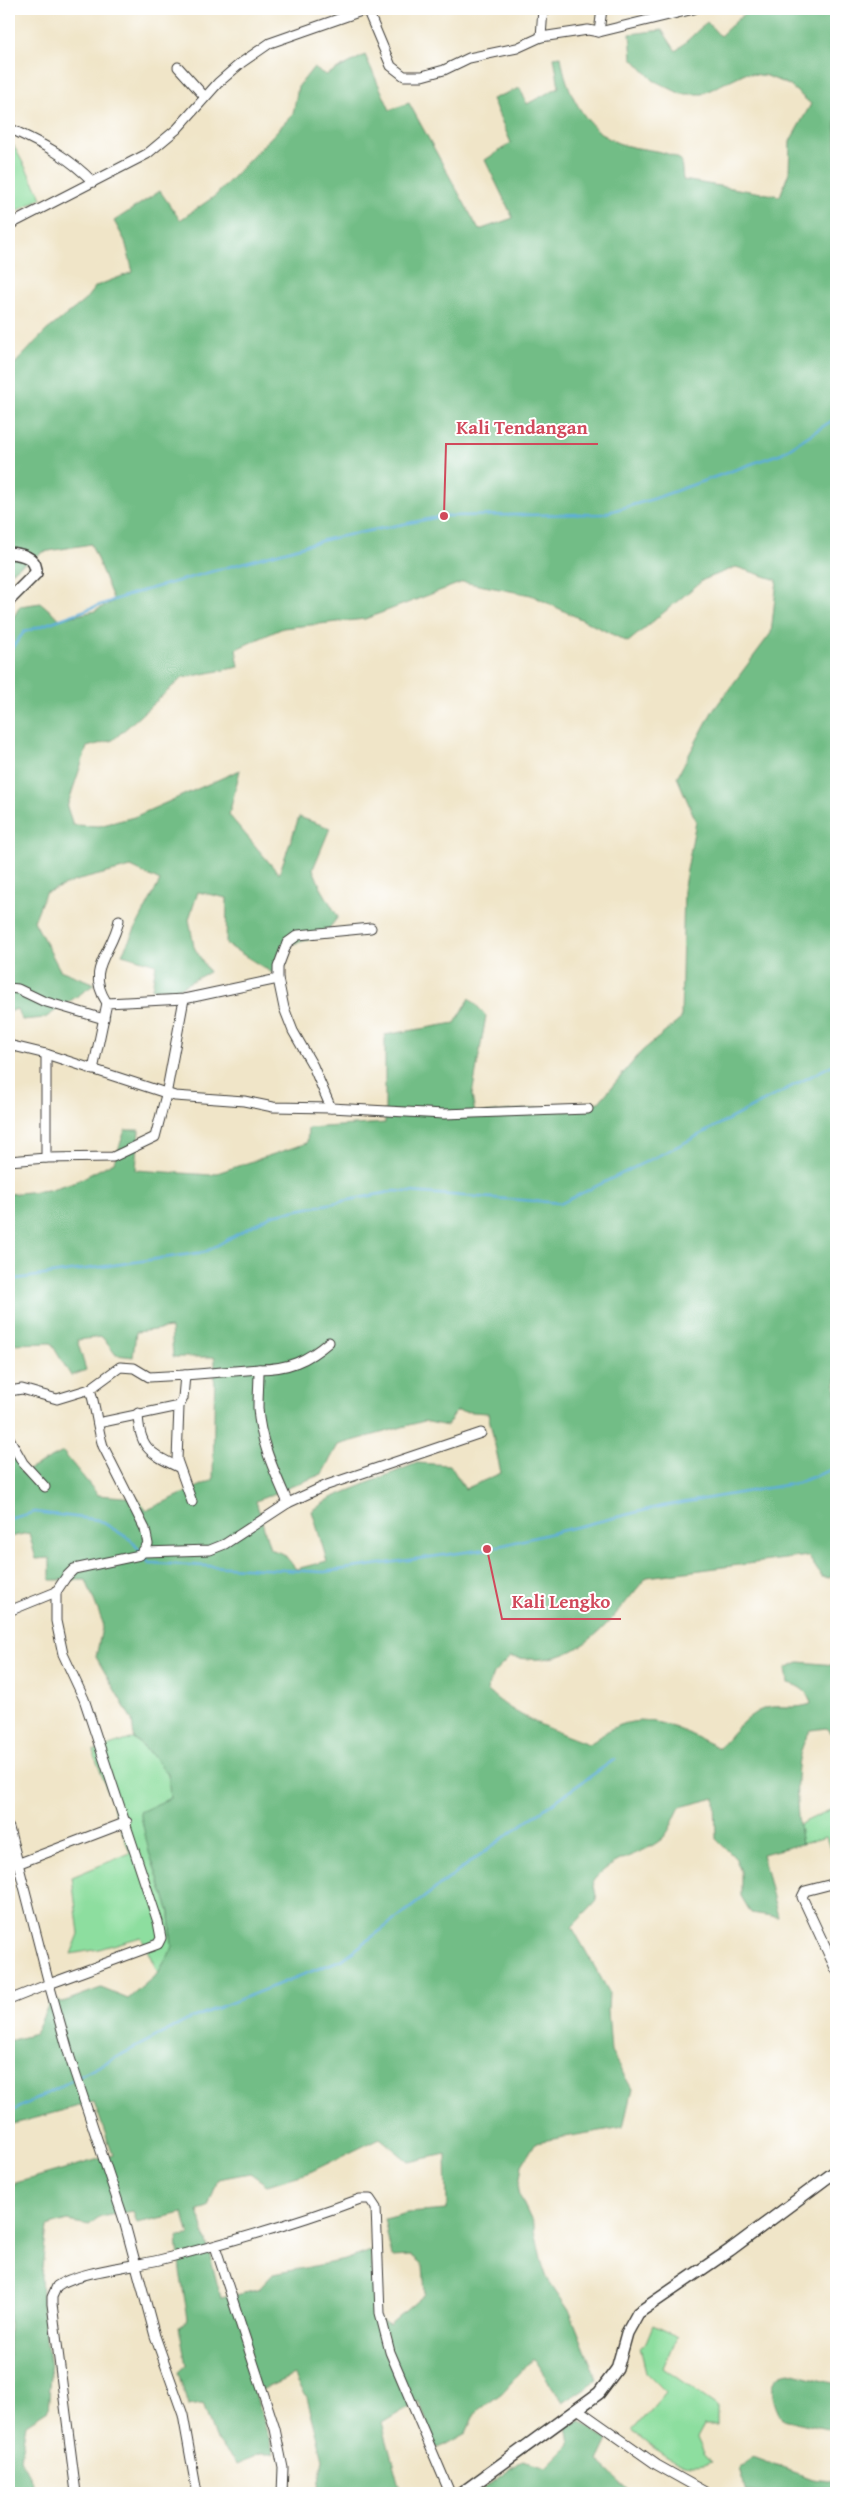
<svg xmlns="http://www.w3.org/2000/svg" width="845" height="2502" viewBox="0 0 845 2502" font-family="'Gentium Book Plus',serif">
	<rect width="100%" height="100%" fill="#fff"/>
	<filter id="ink" filterUnits="userSpaceOnUse"><feTurbulence type="fractalNoise" baseFrequency=".02" numOctaves="2"/><feDisplacementMap in="SourceGraphic" scale="10" xChannelSelector="R" yChannelSelector="G"/><feConvolveMatrix kernelMatrix="1 2 1 2 8 2 1 2 1" color-interpolation-filters="sRGB"/></filter>
	<filter id="wash" filterUnits="userSpaceOnUse"><feTurbulence type="fractalNoise" baseFrequency=".0096" numOctaves="4" result="noise"/><feDisplacementMap in="SourceGraphic" scale="20" xChannelSelector="R" yChannelSelector="G"/><feGaussianBlur stdDeviation="1.12" result="paint"/><feColorMatrix in="noise" values="0 0 0 0 0 0 0 0 0 0 0 0 0 0 0 0 0 1.4 0 .05"/><feComposite in="paint" operator="in"/></filter>
	<g filter="url(#wash)">
		<rect width="100%" height="100%" fill="#f0e5c8"/>
		<!-- green -->
		<g fill="#8dde9f" stroke="#547d5e">
			<path d="M9,137l33,61 -33,17z"/>
			<path d="M134,1738c9,12 28,21 34,37 9,24 -10,54 -19,77l21,60 2,37 -14,24 -17,-36 -42,12 -28,5 8,-20 -7,-57 58,-24 -37,-102z"/>
			<path d="M836,1807v49l-3,1 -7,-20 -24,7 -4,-19z"/>
			<path d="M653,2325l26,12 -6,7 -10,24 54,38v19h-13l-7,13 7,15 8,9c-36,11 -52,-11 -80,-31l34,-39 -20,-20 -6,-25 6,-5z"/>
		</g>
		<!-- forest -->
		<g fill="#72bd86" stroke="#476c51" fill-rule="evenodd">
			<path d="M749,9h87v1549l-2,12 -4,8 -8,-1 -14,-21 -161,21c-29,33 -58,80 -106,82 -10,1 -21,-1 -31,-2l-17,17 -6,16c28,27 65,40 101,54 10,-4 15,-11 23,-15 40,-20 71,2 108,19 14,-15 32,-40 54,-41 17,-1 21,2 38,-3 -2,-12 -11,-18 -23,-21l-2,-15 13,-6 37,3v74l-10,-11 -15,2c-20,25 -15,84 -9,114l-40,10 16,63 -27,-4 -10,-17v-24l-5,-13 -20,-20 -1,-41 -35,9c-5,9 -10,24 -17,31 -22,19 -49,17 -70,43l4,19 -25,27 37,65 -1,18 3,42 21,37 -9,38 -87,15 -14,23 -4,27 16,34 8,37 5,15 23,34 27,68 -34,23 -30,-45 -31,35 -27,20 -9,20 -27,15 -3,-1 -17,-46 -37,22 19,70h-84l6,-34 -16,-61 -13,-23 -39,18 19,61h-14l-23,10 -22,-26 -12,-34 -15,2 -10,-34 8,-7 -7,-38 9,-8 -8,-48 -3,-34 12,-1 -6,-23 -46,10 -4,-12 -32,6 -12,8 -22,-4 -20,6 -6,49 2,40 8,59 -3,35 -22,14 -6,35 11,20 3,14h-25v-322l3,13 101,-29 -19,-53 -85,23v-84l26,-7 16,-35 12,3 38,-14 27,11 30,-26 14,-24 -2,-37 -21,-60 -9,-40 30,-14 -2,-24 -16,-19 -18,-17 -2,-18 -36,-63 7,-34 -17,-43h-36v-22l-14,1 -7,-26 -20,4v-92l13,28 41,-21 35,43 39,3 10,12 66,-30 2,-123h-42l-2,-29 -35,4 -3,25 -17,-2 -14,-18 -25,3 9,30 -15,6 -20,-33 -42,1v-150l39,-4 29,-9 37,-19 11,-32h14l-3,40 75,5 96,-32 1,-15 77,-5v-88l70,-12 15,-25 16,18 -14,79 3,19 124,-12 43,-51 39,-32 3,-133 12,-65 -19,-44 35,-65 59,-79 6,-53 -41,-13 -33,13 -75,62 -97,-47 -68,-13 -98,37 -82,9 -47,21 3,18 -57,11 -69,62 -26,7 -20,60 6,18 26,1 35,-9 106,-47 -11,45 50,59 20,-57 31,11 -17,41 8,19 17,29 -15,19 -31,8 -18,30 -48,-30 1,-46 -29,-6 -9,27 5,28 15,25 -34,18 -23,-1 4,-25 -34,-10 38,-73 -29,-14 -56,14 -30,12 -11,28 26,49 35,14 -50,34 -23,2 -5,-11 -8,3v-387l11,-19 21,-3 19,16 35,-8 19,-10 -23,-57 -48,8 -34,21v-203l37,-39 38,-30 12,-15 37,-14 -8,-31 -11,-20 46,-30 20,29 35,-24 78,-82 5,-27 15,-19 13,7 39,-20 25,55 19,-7 70,127 34,-12 -28,-58 26,-17 -19,-44 28,-11 7,16 32,-17 -5,-30 7,-1c4,33 24,74 57,87 21,8 44,5 63,17l2,20 97,16 9,-24 1,-31 21,-37 -22,-19 -22,-9 -22,-3 -43,21h-21l-28,-14 -21,-22 -2,-24 32,-4 14,21 31,-29 13,14zM456,1411l32,2 13,60 -36,16 -15,-24 -33,-2 -86,35 -19,13 15,50 -31,8 -12,-15 -14,-5 -14,-48 66,-27 16,-29 86,-24 23,5zM380,2138l29,24 37,-8 1,56 -40,3 -23,6 8,38 20,-1 11,9 2,29 -36,31 -12,-6 -6,-68 -26,9 -72,14 -15,16 -37,8 -23,-88 10,-3 10,-28 32,-6 17,12 41,-12z"/>
			<path d="M790,2372l46,12v47l-54,-12c-10,-16 -18,-45 8,-47z"/>
			<path d="M580,2421l28,19 -10,21 34,32h-155l46,-33 24,7 23,-23 -3,-18z"/>
			<path d="M752,2457l60,22 24,3v11h-89l-8,-24z"/>
		</g>
		<g fill="none" stroke-linecap="round" stroke-linejoin="round">
			<!-- stream -->
			<g stroke="#5eafd9" stroke-width="2.5">
				<path d="M9,652l15,-20 104,-37 200,-56 116,-23 158,-2 51,-15 129,-46 54,-35"/>
				<path d="M9,1280l196,-28 67,-37 123,-24 167,12 122,-60 152,-80"/>
				<path d="M9,1519l26,-7 64,8 32,20 9,11"/>
				<path d="M143,1555l6,8 175,9 163,-23 171,-42 139,-24 39,-15"/>
				<path d="M9,2113l183,-95 151,-59 146,-111 126,-89"/>
			</g>
		</g>
	</g>
	<g filter="url(#ink)">
		<g fill="none" stroke-linecap="round" stroke-linejoin="round">
			<defs>
				<g id="minor">
					<path d="M367,9l24,57 13,10h18l22,-6 25,-12 48,-10 24,-11 47,-7 11,2 95,-23"/>
					<path d="M599,32l3,-23"/>
					<path d="M541,37l2,-28"/>
					<path d="M178,67l27,30"/>
					<path d="M9,128c33,16 58,27 84,54"/>
					<path d="M9,225l138,-71 30,-25 41,-46 23,-20 29,-20 97,-34"/>
					<path d="M9,988l9,1 25,12 61,18"/>
					<path d="M107,1003c-23,-35 6,-50 12,-83"/>
					<path d="M9,1045l37,9 129,42 69,5 29,6 58,1 113,6 144,-5"/>
					<path d="M93,1070l14,-67 77,-4 94,-20"/>
					<path d="M331,1108l-18,-42 -20,-35 -9,-23 -6,-29v-12l9,-24 11,-8 73,-7"/>
					<path d="M46,1158l67,-1 42,-20 11,-42 18,-96"/>
					<path d="M9,1161l37,-3v-104"/>
					<path d="M259,1369c29,0 48,-8 70,-27"/>
					<path d="M185,1375l74,-6c0,13 -1,26 -1,39 2,34 17,65 30,95"/>
					<path d="M9,1391l13,-2 35,10 33,-10"/>
					<path d="M138,1413c1,34 11,40 40,54"/>
					<path d="M98,1423l81,-17"/>
					<path d="M9,1438l14,25 22,24"/>
					<path d="M144,1552l66,-2 15,-6 63,-41 39,-18 154,-52"/>
					<path d="M56,1592v29l7,33 21,45 74,223 3,16 -3,6 -109,40 21,74 53,159 32,119 28,79 14,78"/>
					<path d="M9,1611l47,-19 10,-15 8,-8 66,-14 8,-11 -3,-15 -42,-83c-6,-19 -7,-38 -13,-57l30,-22 14,1 15,9 36,-2 -2,23 -4,8 -2,54 15,42"/>
					<path d="M9,1828l40,156 -40,16"/>
					<path d="M17,1864l110,-42"/>
					<path d="M836,1883l-31,8 -3,6 34,73"/>
					<path d="M215,2246l60,183 8,39 -1,25"/>
					<path d="M579,2410l78,55 50,28"/>
					<path d="M76,2493l-24,-189v-7l5,-11c20,-14 76,-20 102,-26 68,-17 135,-36 201,-61h10l6,9 4,105 10,39 60,141"/>
				</g>
				<g id="tertiary">
					<path d="M9,553c13,1 28,4 27,20l-27,27"/>
					<path d="M462,2493l137,-100 18,-24 10,-36 11,-20 92,-63 106,-79"/>
				</g>
			</defs>
			<!-- minor casing -->
			<use href="#minor" stroke="#3c3a36" stroke-width="11"/>
			<!-- tertiary casing -->
			<use href="#tertiary" stroke="#3c3a36" stroke-width="14"/>
			<!-- minor -->
			<use href="#minor" stroke="#fff" stroke-width="9"/>
			<!-- tertiary -->
			<use href="#tertiary" stroke="#fff" stroke-width="11"/>
		</g>
	</g>
	<!-- callouts -->
	<path fill="none" stroke="#d1495b" stroke-width="2" d="M444 516L446 444H598M487 1549L502 1619H621"/>
	<g fill="#d1495b" stroke="#fff" stroke-width="2">
		<circle cx="444" cy="516" r="5"/>
		<circle cx="487" cy="1549" r="5"/>
	</g>
	<g font-size="19" text-anchor="middle" font-weight="bold" fill="#d1495b" stroke="#fff" stroke-width="4" stroke-linejoin="round" paint-order="stroke">
		<text x="522" y="434">Kali Tendangan</text>
		<text x="561" y="1608">Kali Lengko</text>
	</g>
	<!-- margin -->
	<rect width="845" height="2502" fill="none" stroke="#fff" stroke-width="30"/>
</svg>
